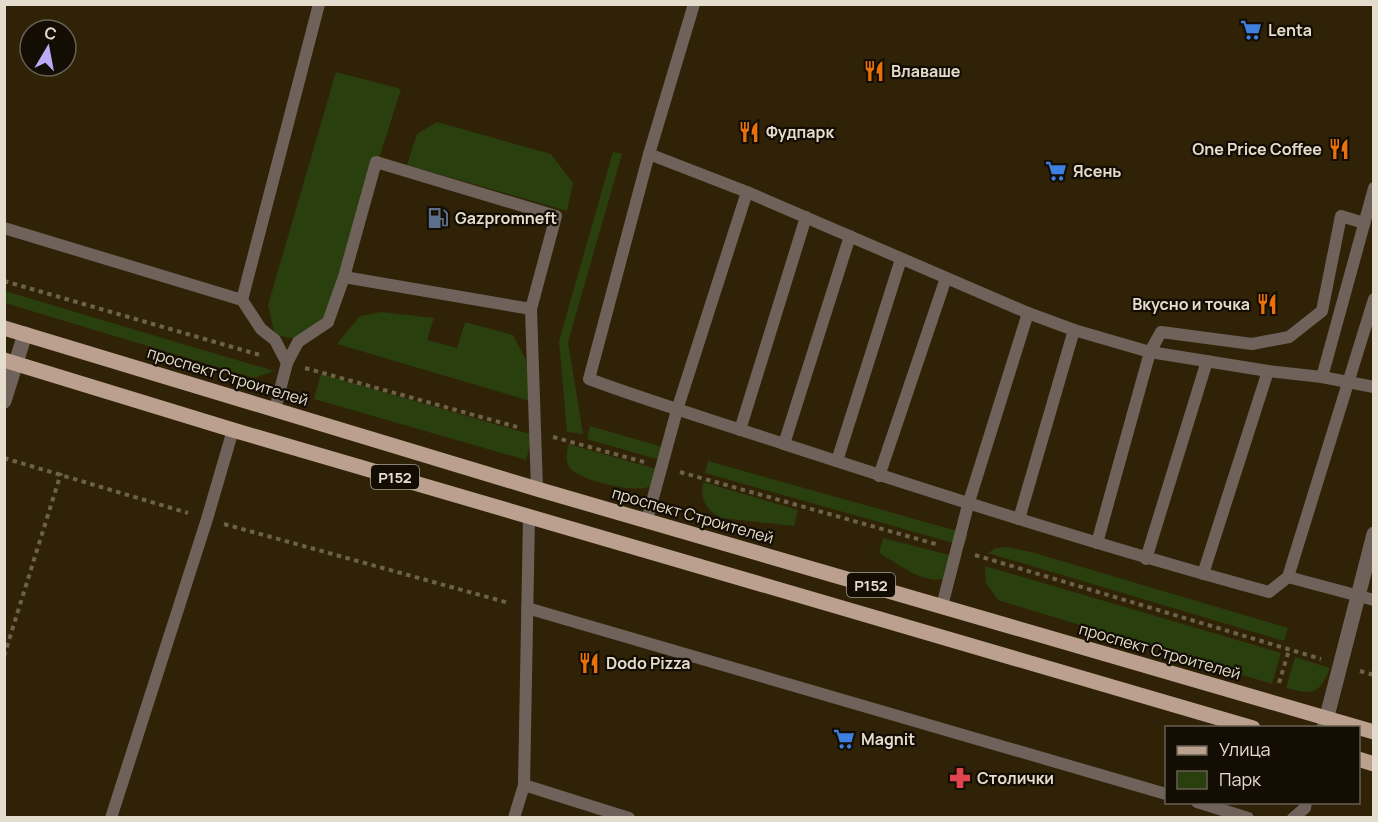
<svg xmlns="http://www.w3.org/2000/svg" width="1378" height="822" viewBox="0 0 1378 822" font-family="Manrope,sans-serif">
	<rect width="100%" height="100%" fill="#302206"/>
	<!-- green -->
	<g fill="#2a3f0e">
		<path d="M336,72l65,17 -72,228 -28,23 -26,-5 -7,-30z"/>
		<path d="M437,122l114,32 22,29 -6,28 -160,-46 10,-31z"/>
		<path d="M613,152l9,2 -54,188 15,92 -16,-2 -8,-91z"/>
		<path d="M4,291h1l269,80 -20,7 -249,-75z"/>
		<path d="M381,312l53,6 -7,22 30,8 8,-26 48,13 13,25 4,41 -193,-57 23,-28z"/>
		<path d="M321,374l212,61 -7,25 -212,-61z"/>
		<path d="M590,426l80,23 -3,13 -80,-23z"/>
		<path d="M568,444l96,27c-4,6 -8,13 -16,16 -14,6 -71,-7 -79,-20 -4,-7 -2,-15 -1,-23z"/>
		<path d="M708,461l260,73 -4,12 -259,-73z"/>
		<path d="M703,482l95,28 -4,16 -73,-8c-15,-8 -21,-19 -18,-36z"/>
		<path d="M883,538l78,20c-16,44 -55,10 -82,-5z"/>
		<path d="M1007,547l24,5 257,76 -4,13 -296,-88 8,-5z"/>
		<path d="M985,566l296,87 -9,31 -274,-84 -12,-17z"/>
		<path d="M1295,657l35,11c-11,27 -17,27 -44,20z"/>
	</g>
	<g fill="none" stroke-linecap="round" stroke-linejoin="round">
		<!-- path -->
		<g stroke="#6d6149" stroke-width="4" stroke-dasharray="4.5 4.5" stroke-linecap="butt">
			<path d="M4,281l256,74"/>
			<path d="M305,368l212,59"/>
			<path d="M553,437l91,25"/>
			<path d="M4,458l184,55"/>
			<path d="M680,472l259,73"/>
			<path d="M224,524l285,79"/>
			<path d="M975,555l346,104"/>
			<path d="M4,656l57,-183"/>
			<path d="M1360,671l14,4"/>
			<path d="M1279,683l10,-33"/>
		</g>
		<!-- service -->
		<g stroke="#6f625a" stroke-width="12">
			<path d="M694,4l-45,150 -60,225c65,24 132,44 198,66 160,52 320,103 482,147l19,-15 86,23"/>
			<path d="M649,154l98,38 281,121 46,17 76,22 118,19 54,6 52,10"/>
			<path d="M4,228l238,72 19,29 14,11 12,23"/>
			<path d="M344,277l32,-115 180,54 -25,93"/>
			<path d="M242,300l77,-296"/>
			<path d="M1322,377l52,-189"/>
			<path d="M275,409l12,-46 11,-21 30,-20 16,-45 187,32 6,180"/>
			<path d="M740,430l66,-213"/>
			<path d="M784,444l66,-208"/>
			<path d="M837,461l64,-202"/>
			<path d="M879,476l67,-198"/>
			<path d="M1019,519l55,-189"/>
			<path d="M647,520l30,-110 70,-218"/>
			<path d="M1097,543l53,-191 11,-20 91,12 37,-7 33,-26 19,-95 23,7"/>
			<path d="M1146,559l61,-198"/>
			<path d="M1203,574l65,-203"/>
			<path d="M1288,577l86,-278"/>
			<path d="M942,606l26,-101 60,-192"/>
			<path d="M527,608l639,186"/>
			<path d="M524,785l105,33"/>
			<path d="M1197,802l51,16"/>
			<path d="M111,818l96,-299 26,-89"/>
			<path d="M514,818l10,-33 5,-268"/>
			<path d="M1293,818l12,-10 1,-6"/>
		</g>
		<!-- minor -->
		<path stroke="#6f625a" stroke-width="15" d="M1324,728l50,-194"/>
		<!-- tertiary -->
		<path stroke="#6f625a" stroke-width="15" d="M4,401l21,-67"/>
		<!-- primary -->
		<g stroke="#bba08f" stroke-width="15">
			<path d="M4,328l533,161 837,243"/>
			<path d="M4,360l229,70 1020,298"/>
			<path d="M1358,759l16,5"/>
		</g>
	</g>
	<!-- icons -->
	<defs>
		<symbol id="supermarket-bare" viewBox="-9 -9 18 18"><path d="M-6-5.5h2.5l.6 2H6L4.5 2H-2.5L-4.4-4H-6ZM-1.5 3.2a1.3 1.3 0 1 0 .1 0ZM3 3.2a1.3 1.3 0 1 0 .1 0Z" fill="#3f7fe0" stroke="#130d03" stroke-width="2.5" paint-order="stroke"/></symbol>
		<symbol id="restaurant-bare" viewBox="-9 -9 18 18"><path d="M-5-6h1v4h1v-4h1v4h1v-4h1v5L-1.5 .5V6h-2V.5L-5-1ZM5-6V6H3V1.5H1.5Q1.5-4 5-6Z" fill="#e8710a" stroke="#130d03" stroke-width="2.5" paint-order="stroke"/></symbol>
		<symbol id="fuel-bare" viewBox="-9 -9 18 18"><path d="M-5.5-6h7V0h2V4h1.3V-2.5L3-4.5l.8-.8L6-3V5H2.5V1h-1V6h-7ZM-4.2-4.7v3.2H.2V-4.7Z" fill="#5c6f8a" stroke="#130d03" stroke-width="2.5" paint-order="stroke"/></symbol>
		<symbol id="pharmacy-bare" viewBox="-9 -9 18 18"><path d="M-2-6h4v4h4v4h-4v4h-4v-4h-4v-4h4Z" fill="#e0444e" stroke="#130d03" stroke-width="2.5" paint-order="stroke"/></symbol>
	</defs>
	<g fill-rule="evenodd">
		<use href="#supermarket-bare" x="1236" y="15" width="30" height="30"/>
		<use href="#restaurant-bare" x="859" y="56" width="30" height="30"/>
		<use href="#restaurant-bare" x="734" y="117" width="30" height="30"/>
		<use href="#restaurant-bare" x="1324" y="134" width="30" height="30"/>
		<use href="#supermarket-bare" x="1041" y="156" width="30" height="30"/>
		<use href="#fuel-bare" x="423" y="203" width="30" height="30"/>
		<use href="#restaurant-bare" x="1252" y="289" width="30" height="30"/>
		<use href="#restaurant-bare" x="574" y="648" width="30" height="30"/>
		<use href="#supermarket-bare" x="829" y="724" width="30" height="30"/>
		<use href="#pharmacy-bare" x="945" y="763" width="30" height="30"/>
	</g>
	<g text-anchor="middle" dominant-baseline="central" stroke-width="4.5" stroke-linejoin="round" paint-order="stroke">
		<!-- shield labels -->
		<g fill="#130d03" stroke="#a59e90" stroke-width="1.5">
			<rect x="371" y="465" width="48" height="24" rx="4.5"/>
			<rect x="847" y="573" width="48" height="24" rx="4.5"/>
		</g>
		<g font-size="15" font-weight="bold" fill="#e4dccc">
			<text x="395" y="477">Р152</text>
			<text x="871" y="585">Р152</text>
		</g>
		<!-- poi labels -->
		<g font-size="16" font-weight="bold" fill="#e4dccc" stroke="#130d03" text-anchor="start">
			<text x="1268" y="30">Lenta</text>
			<text x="891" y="71">Влаваше</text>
			<text x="766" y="132">Фудпарк</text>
			<text x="1322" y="149" text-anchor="end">One Price Coffee</text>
			<text x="1073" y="171">Ясень</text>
			<text x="455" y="218">Gazpromneft</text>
			<text x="1250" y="304" text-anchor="end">Вкусно и точка</text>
			<text x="606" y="663">Dodo Pizza</text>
			<text x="861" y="739">Magnit</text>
			<text x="977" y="778">Столички</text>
		</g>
		<!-- street labels -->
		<g font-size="16" fill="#e4dccc" stroke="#130d03">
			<text transform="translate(228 376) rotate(17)">проспект Строителей</text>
			<text transform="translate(693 515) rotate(16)">проспект Строителей</text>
			<text transform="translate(1160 651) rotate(16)">проспект Строителей</text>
		</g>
	</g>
	<!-- border -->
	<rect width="1378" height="822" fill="none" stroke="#e4dccc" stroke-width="12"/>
	<!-- legend -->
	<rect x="1165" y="726" width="195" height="78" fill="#130d03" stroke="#676053" stroke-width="1.5"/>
	<rect x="1177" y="746" width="30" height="9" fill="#bba08f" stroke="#676053" stroke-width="1.5"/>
	<text x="1219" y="756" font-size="18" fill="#e4dccc">Улица</text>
	<rect x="1177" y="771" width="30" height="18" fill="#2a3f0e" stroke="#676053" stroke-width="1.5"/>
	<text x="1219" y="786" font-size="18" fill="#e4dccc">Парк</text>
	<!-- north arrow -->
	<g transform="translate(48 48) rotate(10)"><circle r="28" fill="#130d03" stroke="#676053" stroke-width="1.5"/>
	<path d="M0-4.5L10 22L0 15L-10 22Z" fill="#bbaaf6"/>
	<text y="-9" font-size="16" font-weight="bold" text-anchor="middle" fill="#e4dccc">С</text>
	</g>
</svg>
